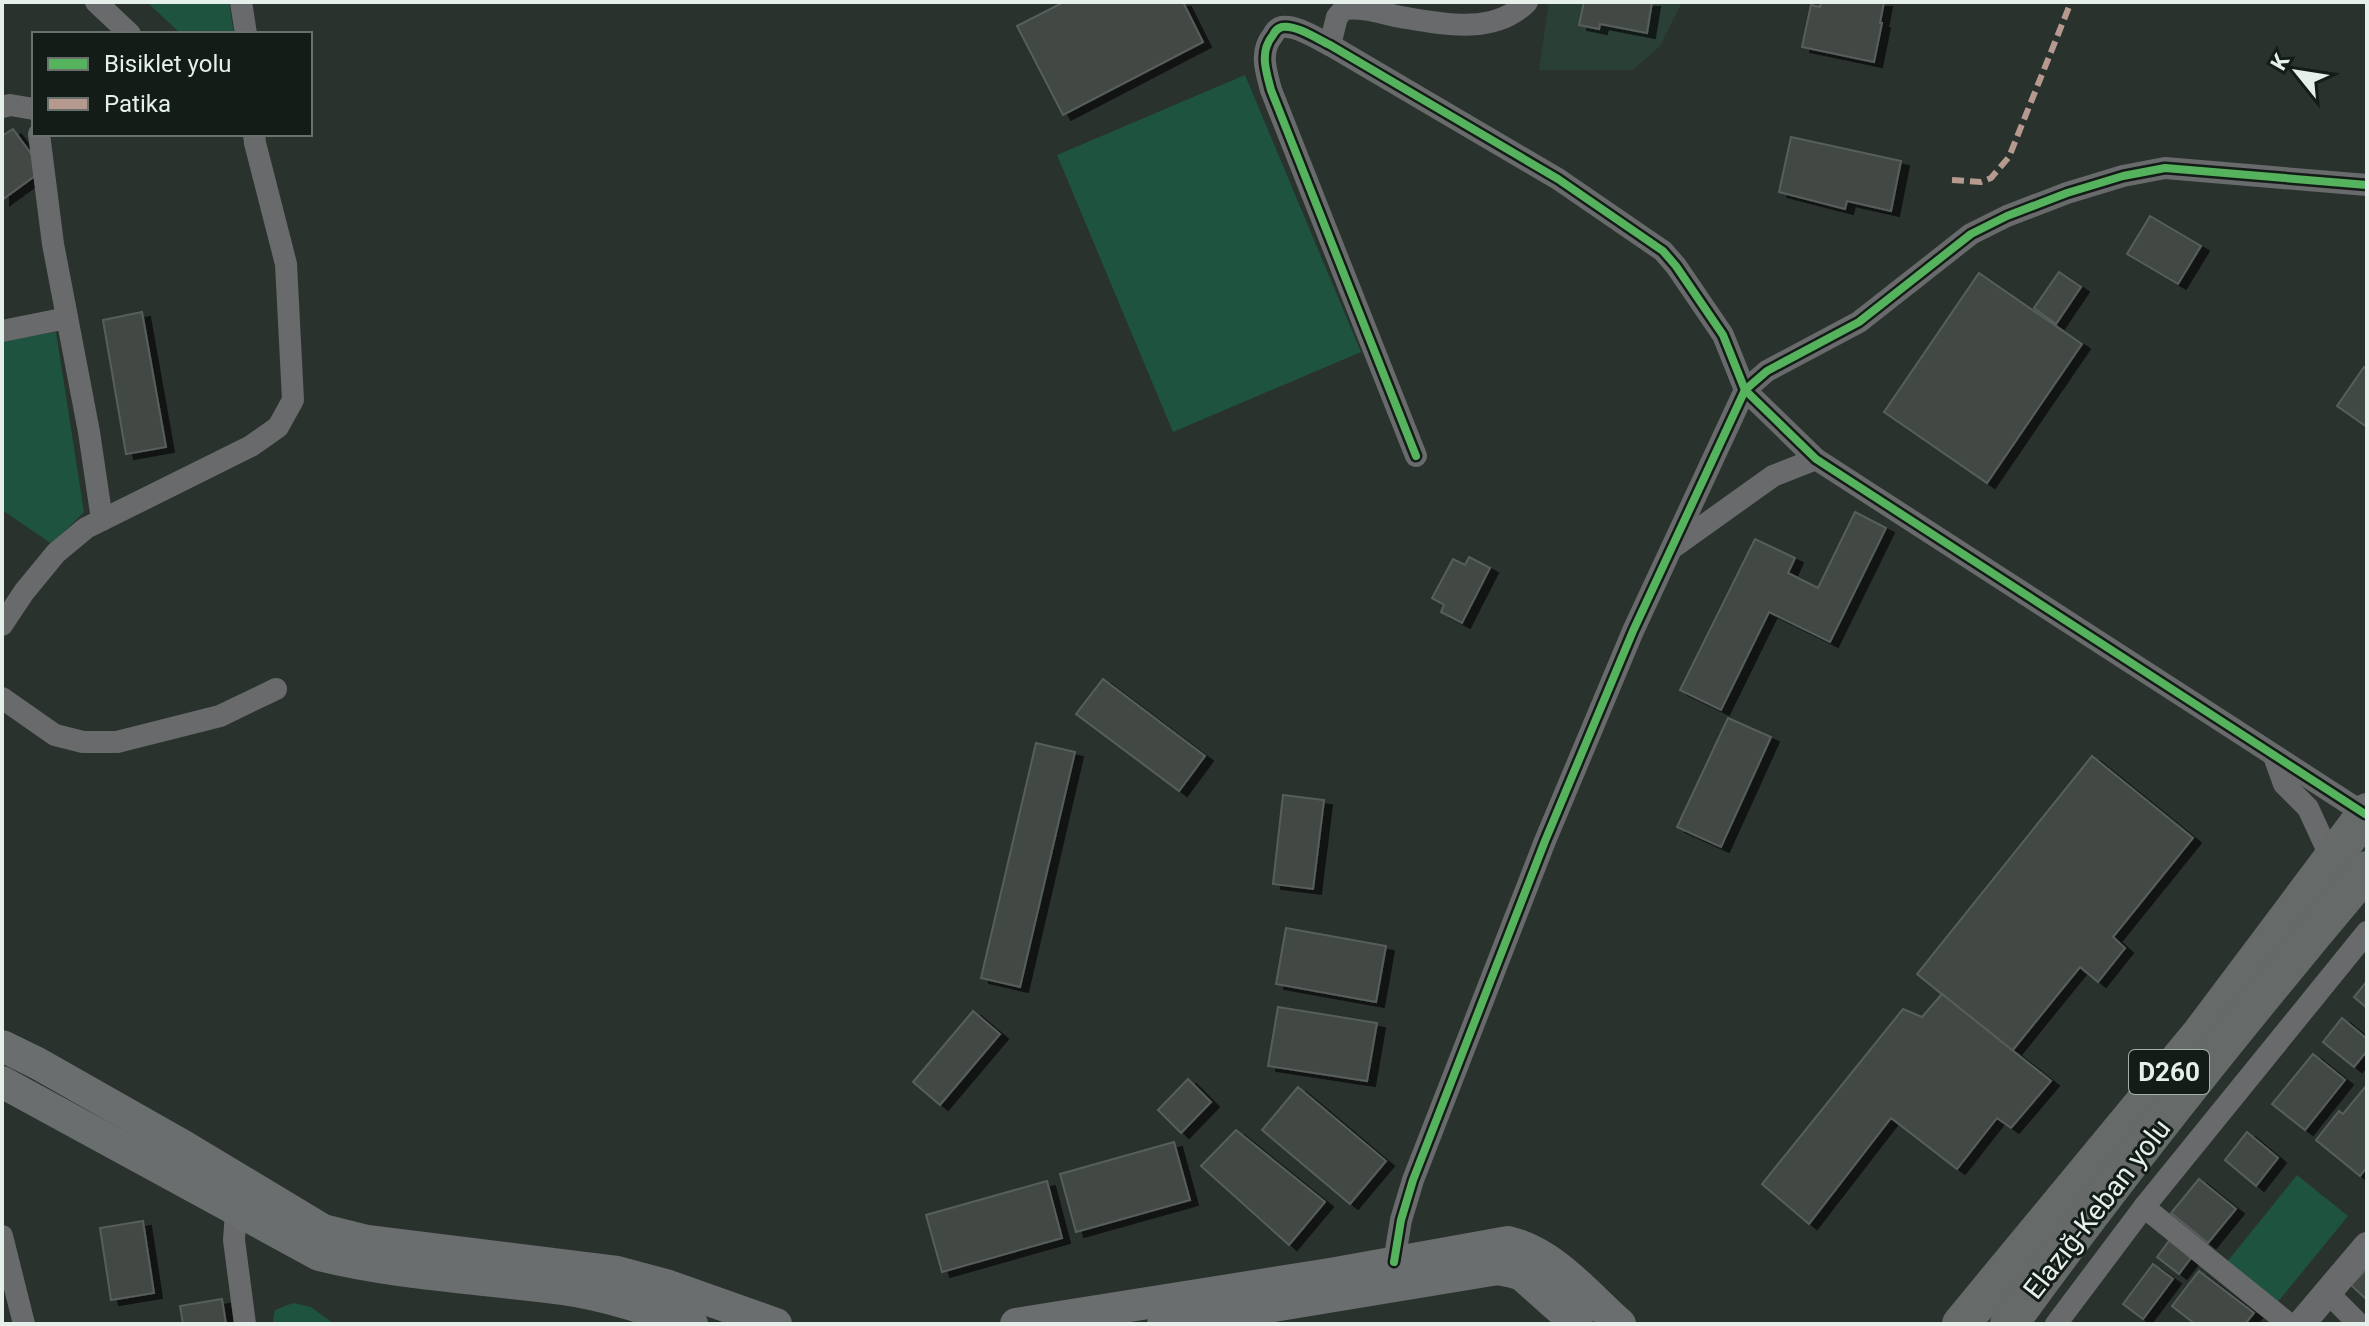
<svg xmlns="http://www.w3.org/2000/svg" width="2369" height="1326" viewBox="0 0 2369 1326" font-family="Roboto,sans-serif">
	<defs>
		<filter id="shadow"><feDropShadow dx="8" dy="5" stdDeviation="0" flood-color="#0009"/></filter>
	</defs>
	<rect width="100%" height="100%" fill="#2a322e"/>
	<!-- built -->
	<path fill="#2a4037" d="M1549,2h133l-22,44 -27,24h-94z"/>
	<!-- green -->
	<g fill="#1e5340">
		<path d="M147,2h82l5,32h-53z"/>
		<path d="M1245,75l116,277 -188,80 -116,-277z"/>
		<path d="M56,332l28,180 -32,32 -50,-34v-169z"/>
		<path d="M2297,1175l51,41 -71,87 -50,-41z"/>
		<path d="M293,1303l18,4 23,17h-60l-1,-4 2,-10z"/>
	</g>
	<!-- building -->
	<g fill="#424845" stroke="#575e5b" stroke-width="2" filter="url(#shadow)">
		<path d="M1064,2h119l20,40 -140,73 -46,-89z"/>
		<path d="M1584,2h68l-5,31 -47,-9 -1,5 -20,-4z"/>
		<path d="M1821,2h63l-4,21h2l-8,39 -72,-15 9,-42 9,2z"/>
		<path d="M13,129l30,41 -41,30v-64z"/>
		<path d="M1791,137l110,24 -10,50 -44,-10 -2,8 -66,-17z"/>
		<path d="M2150,216l51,30 -23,38 -51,-30z"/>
		<path d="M2059,272l22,15 -25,37 -22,-16z"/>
		<path d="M1979,273l103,71 -95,139 -103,-71z"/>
		<path d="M142,312l24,135 -40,7 -23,-134z"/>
		<path d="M2364,367l3,3v57l-30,-21z"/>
		<path d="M1855,512l31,16 -56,114 -61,-30 -48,98 -41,-20 75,-151 40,19 -7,15 30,15z"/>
		<path d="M1469,557l21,11 -28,55 -21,-11 3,-7 -12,-7 21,-39 12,6z"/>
		<path d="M1103,679l102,77 -26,35 -103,-77z"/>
		<path d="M1728,718l43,19 -50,110 -44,-20z"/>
		<path d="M1036,743l39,9 -55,235 -39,-9z"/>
		<path d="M2092,756l101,82 -80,99 12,11 -27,34 -18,-15 -68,84 -95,-77z"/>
		<path d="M1283,795l41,5 -11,89 -40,-5z"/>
		<path d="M1286,928l100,18 -10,56 -100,-18z"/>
		<path d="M2367,981v27l-13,-11z"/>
		<path d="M1942,994l109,87 -40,47 -14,-10 -40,51 -66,-51 -82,106 -47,-40 141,-175 19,8z"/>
		<path d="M1278,1007l99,16 -10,58 -99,-15z"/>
		<path d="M973,1011l27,23 -60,71 -27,-23z"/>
		<path d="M2342,1018l25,21v12l-13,16 -31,-25z"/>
		<path d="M2313,1054l32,26 -40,50 -33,-26z"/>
		<path d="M1188,1079l23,23 -30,31 -23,-23z"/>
		<path d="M2366,1086l1,81 -7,9 -44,-36 23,-29 4,3z"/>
		<path d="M1298,1087l88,74 -36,43 -88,-74z"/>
		<path d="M1236,1130l89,72 -36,43 -88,-79z"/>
		<path d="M2247,1132l31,26 -22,28 -31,-26z"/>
		<path d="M1174,1142l16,58 -114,32 -16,-58z"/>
		<path d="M2199,1179l37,30 -28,34 -37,-30z"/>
		<path d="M1047,1181l15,57 -120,34 -16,-57z"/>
		<path d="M143,1221l11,72 -43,7 -11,-72z"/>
		<path d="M2172,1237l22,17 -15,20 -22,-17z"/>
		<path d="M2153,1264l20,15 -30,40 -20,-15z"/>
		<path d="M2367,1269v31l-16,-15z"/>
		<path d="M2199,1271l55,42 -9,11h-50l-23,-18z"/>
		<path d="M222,1299l4,25h-43l-3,-18z"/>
	</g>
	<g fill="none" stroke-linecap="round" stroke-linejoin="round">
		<!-- minor -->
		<g stroke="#696a6b" stroke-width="22">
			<path d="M96,2l34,32"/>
			<path d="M241,2l5,32"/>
			<path d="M1330,45l7,-28 7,-8c22,-3 41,6 63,9 40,7 89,16 120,-16"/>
			<path d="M2,107l8,-2 24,4"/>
			<path d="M39,134l14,110 36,188 13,88"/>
			<path d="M2,331l65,-13"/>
			<path d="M1416,456l-145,-366c-5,-19 -12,-38 2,-55 2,-4 5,-7 9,-8 15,-2 35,12 48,18l228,134 105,72 13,15 47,69 22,55 71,69 549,355"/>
			<path d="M1675,546l98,-70 43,-17"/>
			<path d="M2,625l22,-33 32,-39 30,-25 165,-82 27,-19 15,-27 -7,-136 -31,-121 -1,-9"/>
			<path d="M2,698l53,37 28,7h34l103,-26 56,-27"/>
			<path d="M2274,756l10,28 24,24 17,37 5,16"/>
			<path d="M2144,1207l145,117"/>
			<path d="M236,1212l-2,28 11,84"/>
			<path d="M2,1236l22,88"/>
			<path d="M1394,1262l7,-42 12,-40 132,-339 88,-210 112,-241 22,-19 92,-49 112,-88 36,-18 60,-23 56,-17 42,-8 202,17"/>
			<path d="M2328,1293l31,31"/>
			<path d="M2056,1324l88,-117 223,-275"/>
		</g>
		<!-- tertiary -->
		<path stroke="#696a6b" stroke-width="28" d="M2301,1324l66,-78"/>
		<!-- secondary -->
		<g stroke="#6b6e6e" stroke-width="32">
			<path d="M2,1046l35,17 148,84 138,83 44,11 250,31 52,14 107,38"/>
			<path d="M2,1082l317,173c81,20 162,23 243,34 44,6 88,21 130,35"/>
			<path d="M1016,1324l314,-50 178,-32c46,11 78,52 112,82"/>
			<path d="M1163,1324l335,-55 15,3 9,3 55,49"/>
		</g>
		<!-- trunk -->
		<g stroke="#666a69" stroke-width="38">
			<path d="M1961,1324l241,-292 165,-220"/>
			<path d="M2009,1324c113,-156 234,-307 358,-454"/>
		</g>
		<!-- quiet -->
		<path stroke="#b69a8f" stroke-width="6" stroke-dasharray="12 6" stroke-linecap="butt" d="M1952,180l29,2 10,-4 18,-21 62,-155"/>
		<defs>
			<g id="cycleway">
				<path d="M1416,456l-145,-366c-5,-19 -12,-38 2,-55 2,-4 5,-7 9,-8 15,-2 35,12 48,18l228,134 105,72 13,15 47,69 22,55 71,69 549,355"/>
				<path d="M1394,1262l7,-42 12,-40 132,-339 88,-210 112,-241 22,-19 92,-49 112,-88 36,-18 60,-23 56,-17 42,-8 202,17"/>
			</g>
		</defs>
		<!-- cycleway casing -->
		<use href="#cycleway" stroke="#141c18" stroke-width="13"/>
		<!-- cycleway -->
		<use href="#cycleway" stroke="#56b35d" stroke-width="8"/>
	</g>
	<g text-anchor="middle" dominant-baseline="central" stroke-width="6" stroke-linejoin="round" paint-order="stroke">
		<!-- shield labels -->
		<rect fill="#141c18" stroke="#a7b0ac" stroke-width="2" x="2129" y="1050" width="80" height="44" rx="6"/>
		<g font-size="26" font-weight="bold" fill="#e6f0eb">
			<text x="2169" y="1072">D260</text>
		</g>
		<!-- street labels -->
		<g font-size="28" fill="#e6f0eb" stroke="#141c18">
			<text transform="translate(2097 1209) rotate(-52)">Elazığ-Keban yolu</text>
		</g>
	</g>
	<!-- border -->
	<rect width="2369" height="1326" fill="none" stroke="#e6f0eb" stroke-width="8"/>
	<!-- legend -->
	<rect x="32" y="32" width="280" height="104" fill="#141c18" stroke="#68716c" stroke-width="2"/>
	<rect x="48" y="58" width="40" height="12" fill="#56b35d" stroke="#68716c" stroke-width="2"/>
	<text x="104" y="72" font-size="24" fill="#e6f0eb">Bisiklet yolu</text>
	<rect x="48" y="98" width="40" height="12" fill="#b69a8f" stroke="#68716c" stroke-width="2"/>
	<text x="104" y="112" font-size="24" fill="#e6f0eb">Patika</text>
	<!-- north arrow -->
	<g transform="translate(2297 72) rotate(300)" stroke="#141c18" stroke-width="6" paint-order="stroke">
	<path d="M0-6L14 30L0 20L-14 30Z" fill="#e6f0eb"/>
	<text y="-12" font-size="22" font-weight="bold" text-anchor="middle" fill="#e6f0eb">K</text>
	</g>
</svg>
